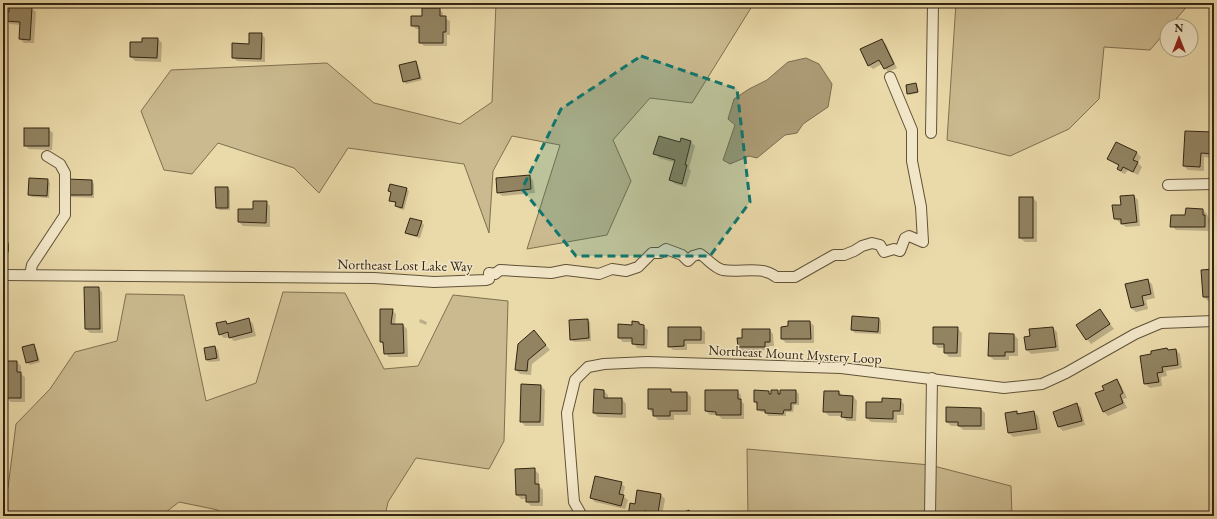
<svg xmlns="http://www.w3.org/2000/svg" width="1217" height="519" viewBox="0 0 1217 519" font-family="'EB Garamond',serif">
	<rect width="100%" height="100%" fill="#ead9a9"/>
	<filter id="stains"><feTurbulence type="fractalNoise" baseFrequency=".005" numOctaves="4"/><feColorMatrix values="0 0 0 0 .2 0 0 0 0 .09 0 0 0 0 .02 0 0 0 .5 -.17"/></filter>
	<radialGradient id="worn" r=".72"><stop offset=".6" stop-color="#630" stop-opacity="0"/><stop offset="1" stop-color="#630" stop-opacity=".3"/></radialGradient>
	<!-- green -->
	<g fill="#cbba8f" stroke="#7f7050">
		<path d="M496,3h258l-62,100 -42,-5 -37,42 18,41 -24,54 -80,14 33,-104 -48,-9 -19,35 -4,62 -25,-69 -116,-16 -29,45 -25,-25 -76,-25 -26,31 -28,-4 -23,-59 30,-41 156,-7 47,40 86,21 32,-22z"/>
		<path d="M956,3h234l-20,23h-3v4l-17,20 -46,-3 -5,52 -30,30 -59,27 -63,-16z"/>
		<path d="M283,292l62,1 39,76 34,-3 35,-71 55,6 -4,140 -15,28 -73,-11 -28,44 -3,14h-161l-6,-6 -39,-8 -18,14h-158v-28h5l8,-64 34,-35 25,-37 42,-11 9,-47 58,1 22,106 50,-18z"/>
		<path d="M747,449l183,16 81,21 1,30h-264z"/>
	</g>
	<!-- water -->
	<path fill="#ac9c76" stroke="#7c6c4e" d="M806,58l13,6 13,20 -4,23 -25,17 -6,9 -12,2 -28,23 -8,-2 -19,8 -7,-4 12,-35 -7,-6 6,-20 15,-10 18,-9 21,-18z"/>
	<!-- shadow -->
	<g fill="#0003">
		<path d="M31,8l5,4 -2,31h-10l-4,-4 1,-14 -11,-1 -4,-4z"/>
		<path d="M439,9l4,4v4l7,4v14h-3v11h-23l-4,-4v-13h-4l-4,-4z"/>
		<path d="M261,34l4,4v24l-28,-1 -4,-4z"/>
		<path d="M158,39l4,4 -1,19 -26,-1 -4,-4 12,-14z"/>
		<path d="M881,40l5,4 11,24 -9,4 -6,-8 -9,5 -5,-4z"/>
		<path d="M415,62l3,3 4,15 -16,4 -2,-3z"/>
		<path d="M916,84l2,9 -9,2 -2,-9z"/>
		<path d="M48,129l5,4 -1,17 -23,-1 -4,-4z"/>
		<path d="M1214,133v25l-10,-1v14l-16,-1 -4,-4z"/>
		<path d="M681,139l10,3 4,4 -6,22 2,3 -5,16 -11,-3 -5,-4 6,-17 -17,-5 -4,-5 25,-10z"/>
		<path d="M1117,143l20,10 4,4 -3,6 4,4 -4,8 -10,-5 -3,4 -3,-1 -4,-5 1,-2 -10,-7z"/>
		<path d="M529,176l4,4 2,13 -33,3 -4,-4z"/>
		<path d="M47,180l3,3 -1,15 -17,-1 -3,-2z"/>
		<path d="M92,181l2,3v14l-23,-1 -3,-2z"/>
		<path d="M227,188l3,2v20h-11l-2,-3z"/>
		<path d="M406,189l3,2 -5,19 -6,-2 -2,-4 -6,-4 2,-7 -2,-2z"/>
		<path d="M1134,196l4,4 2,26 -14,1 -11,-8 7,-13z"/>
		<path d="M1033,198l4,4v40h-12l-5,-4z"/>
		<path d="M266,202l4,4v21l-27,-1 -4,-4z"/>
		<path d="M1203,210l4,4 2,6 -1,11 -32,-1 -4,-4 14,-10z"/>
		<path d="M421,222l3,3 -4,13 -11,-3 -3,-2z"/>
		<path d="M1214,270v31h-6l-4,-4z"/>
		<path d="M1147,280l5,4 3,14 -9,2 2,9 -12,3 -5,-4z"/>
		<path d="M98,288l4,4 1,41h-13l-4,-4z"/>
		<path d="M392,310l4,4 -1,11h8l4,4 1,28h-19l-4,-4 -1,-8 -3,-3z"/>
		<path d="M1100,311l14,18 -23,15 -4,-5z"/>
		<path d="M249,319l4,5 3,12 -22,5 -4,-4 -6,1 -4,-4 6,-12 3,2z"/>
		<path d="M420,319l7,3 -1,3 -7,-3z"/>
		<path d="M879,319l2,2v13l-26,-1 -3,-3z"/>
		<path d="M587,320l3,2 1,19 -17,1 -3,-3z"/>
		<path d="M810,322l4,4v17h-28l-4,-4z"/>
		<path d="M639,323l9,7 -1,19 -10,-1 -4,-6h-10l-4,-4z"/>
		<path d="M701,328l4,4v12h-18v6h-14l-4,-4z"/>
		<path d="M957,328l5,5 -1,24h-12l-4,-4v-5h-7l-4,-5z"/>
		<path d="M1053,328l4,4 2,19 -28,3 -4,-4z"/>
		<path d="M769,330l4,4 1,12h-5v4l-26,1 -4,-4z"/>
		<path d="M1014,335l4,4v17h-9v4h-15l-5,-4z"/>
		<path d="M538,336l12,14 -18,14 -1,11 -11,-1 -4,-4z"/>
		<path d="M34,345l2,3 4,14 -10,3 -3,-3z"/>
		<path d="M215,347l3,3 2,11 -11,1 -2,-2z"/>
		<path d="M1176,350l4,4 2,14 -16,3 1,5 -6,1 1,9 -12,2 -5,-4 -4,-28z"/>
		<path d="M17,362l4,4v8l4,3v25h-14l-5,-4z"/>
		<path d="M1117,380l4,5 6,13 -4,1 4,9 -19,8 -4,-4 -8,-18 9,-4z"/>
		<path d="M541,386l4,4 -1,36h-19l-4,-5z"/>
		<path d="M671,390l2,3h14l4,4v18h-17v5h-16l-9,-11z"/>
		<path d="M604,391l4,4v4h14l4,5v14l-28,-1 -4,-4z"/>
		<path d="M737,391l4,4v6l3,3v15h-22l-4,-4h-8l-4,-4z"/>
		<path d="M772,391h6l3,3v-3h15l3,3v11h-5l-1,7h-7v4h-18l-2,-4h-5l-6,-10 13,-10 4,3z"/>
		<path d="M839,392l4,4h10l4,5 -1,20h-9l-5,-5h-13l-5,-5z"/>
		<path d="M900,400l4,4v11h-7v8l-26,-1 -4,-4 16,-15z"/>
		<path d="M1077,404l4,4 4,17 -22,6 -4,-4z"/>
		<path d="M981,409l4,4v17h-22l-4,-4h-8l-4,-4z"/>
		<path d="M1017,412l2,2 15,-2 4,4 3,17 -28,4 -4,-4z"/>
		<path d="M534,469l5,5v12l4,4v16h-12l-4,-4v-3h-6l-4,-4z"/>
		<path d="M621,483l4,4 -2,9 5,4 -3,9 -30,-7 -4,-4z"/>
		<path d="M661,495l4,4 -3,17h-32l6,-11z"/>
		<path d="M455,513h4l1,3h-17z"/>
	</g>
	<!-- building -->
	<g fill="#928361" stroke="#332512">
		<path d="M9,6l23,1 -2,33 -11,-1 1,-17 -15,-1v-10l4,1z"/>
		<path d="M422,8h18v8h6v16h-3v11h-24v-17h-8v-10h11z"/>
		<path d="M249,33h13l-1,26 -29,-1v-15l17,1z"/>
		<path d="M142,38h16l-1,20 -27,-1v-15h12z"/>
		<path d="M882,39l12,25 -10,5 -5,-9 -11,6 -8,-17z"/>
		<path d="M416,61l4,17 -17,4 -4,-17z"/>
		<path d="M916,83l2,9 -11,2 -1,-9z"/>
		<rect x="24" y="128" width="25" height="18"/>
		<path d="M1185,131l29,1v22l-13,-1 -1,14 -17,-1z"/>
		<path d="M659,136l21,6 1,-4 10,3 -6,24h2l-5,19 -13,-4 6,-20 -22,-6z"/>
		<path d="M1116,142l21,10 -4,8 5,2 -5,10 -10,-5 -2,4 -4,-2 2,-4 -12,-6z"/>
		<path d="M530,175l1,14 -34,4 -1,-15z"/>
		<path d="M29,178l19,1 -1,17 -19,-1z"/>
		<path d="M67,179l25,1v15h-25z"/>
		<path d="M390,184l17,4 -5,20 -7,-2 1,-4 -7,-1 2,-9 -3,-1z"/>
		<path d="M215,187h13v21h-12z"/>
		<path d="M1134,195l3,27 -16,2v-5h-7l-2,-14h9l-1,-9z"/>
		<rect x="1019" y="197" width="14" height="41"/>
		<path d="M253,201h14l-1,22 -28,-1v-13h15z"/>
		<path d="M1186,208l17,1v6h2v12h-35l1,-12h14z"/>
		<path d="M410,218l12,3 -5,15 -12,-3z"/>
		<path d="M1214,269v28h-11l-2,-27z"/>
		<path d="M1148,279l3,15 -9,2 2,9 -13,3 -6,-24z"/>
		<path d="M84,287h15l1,42h-15z"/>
		<path d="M380,309h13l-2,15h12l1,29 -20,1 -1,-12h-3z"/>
		<path d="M1100,309l10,15 -24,16 -10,-15z"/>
		<path d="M852,316l27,2 -1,14 -27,-2z"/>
		<path d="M249,318l3,14 -23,6 -1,-6 -9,3 -3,-12 10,-2 1,3z"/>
		<path d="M588,319l1,19 -19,2 -1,-20z"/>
		<path d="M632,321l7,1v2l5,1v20l-12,-1v-6h-14v-14l14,1z"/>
		<path d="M788,321h22l1,18h-30v-12l7,-1z"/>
		<path d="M668,327h33v13h-17v6l-16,1z"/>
		<path d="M933,327h25l-1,26h-13v-9h-11z"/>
		<path d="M1053,327l3,20 -30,3 -2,-13 6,-1 -1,-7z"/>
		<path d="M742,329h28v13h-5v5h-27l-1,-9h5z"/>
		<path d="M534,330l12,15 -18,15 -1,11 -12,-1 3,-26z"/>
		<path d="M989,333l25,1v18h-9v4h-17z"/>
		<path d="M34,344l4,16 -12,3 -4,-16z"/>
		<path d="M215,346l2,12 -11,2 -2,-12z"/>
		<rect x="1210" y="346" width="4" height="28"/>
		<path d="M1167,348l1,2 8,-1 2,16 -16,2 1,5 -6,1 2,9 -15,2 -4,-28 11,-2v-3z"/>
		<path d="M5,361h12v11h4v26h-15z"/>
		<path d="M1117,379l6,14 -3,2 3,8 -20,9 -8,-19 9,-3 -2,-4z"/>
		<path d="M521,384l20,1 -1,37h-20z"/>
		<path d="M594,389l10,1v8h18v16l-29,-1z"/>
		<path d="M648,389h23v3h16v19h-17v5h-17v-7h-5z"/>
		<path d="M705,390h33v9h3v16h-25v-3l-11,-1z"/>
		<path d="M754,390l15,1v3h2v-4h7v4h2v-4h16v13h-5v7h-7l-1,4 -18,-1v-3h-8v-8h-3z"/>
		<path d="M824,391h15v4l14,1 -1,22 -11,-1 1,-5h-19z"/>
		<path d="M882,398l19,1 -1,12h-7v8l-27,-1v-16h16z"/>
		<path d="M1077,403l5,18 -24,6 -5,-15z"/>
		<rect x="1212" y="405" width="2" height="32"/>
		<path d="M946,407l35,1v18h-23v-4h-12z"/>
		<path d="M1017,411v3l17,-3 3,18 -29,4 -3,-20z"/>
		<path d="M535,468v16h4v18h-13v-7h-10l-1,-26z"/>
		<path d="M595,476l27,6 -3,12 5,1 -3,11 -31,-8z"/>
		<path d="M637,490l24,4 -3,19 -14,-2v5h-16l2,-13 5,1z"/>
		<path d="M689,510l3,6h-17z"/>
		<path d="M455,512v4h-13l-1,-3z"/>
	</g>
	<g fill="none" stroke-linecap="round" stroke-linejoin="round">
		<defs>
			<g id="minor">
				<path d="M931,133l2,-130"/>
				<path d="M1168,185l46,-1"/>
				<path d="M3,245v5"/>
				<path d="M3,275l371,3 60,4 52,-2 3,-1v-6l6,1 5,-4 51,3 15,-3 33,4 13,-5 14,2 12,-4 14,-14h8l6,-4 16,6 6,6 5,-5 7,-2c8,5 14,14 23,16 17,3 39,-5 53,7h19l39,-22h10l10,-4 8,-5 10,-3 8,2 4,7 10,-3 6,2 5,-13 4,-2 14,6 -2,-35 -9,-46v-31l-22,-53"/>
				<path d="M30,275l2,-10 33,-50v-42l-5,-9 -13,-8"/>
				<path d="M582,516l-8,-14 -7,-89 8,-33 13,-13 16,-3 43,-2 194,6 163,20 38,-4 24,-11 69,-39 26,-11 53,-2"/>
				<path d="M930,516l2,-138"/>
			</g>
		</defs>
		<!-- minor casing -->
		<use href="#minor" stroke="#615238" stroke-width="12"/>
		<!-- minor -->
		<use href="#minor" stroke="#f1e6c7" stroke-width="10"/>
	</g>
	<!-- marked area -->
	<path fill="#0f766e" fill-opacity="0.2" stroke="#0f766e" stroke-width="3" stroke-dasharray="8 5" stroke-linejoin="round" d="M641,56l96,33 13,113 -40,54h-134l-54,-67 39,-80z"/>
	<g text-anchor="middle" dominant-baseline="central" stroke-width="3" stroke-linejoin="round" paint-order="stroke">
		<!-- street labels -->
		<g font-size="14" fill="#332512" stroke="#f1e6c7">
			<text transform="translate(405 265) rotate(1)">Northeast Lost Lake Way</text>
			<text transform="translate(795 354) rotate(3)">Northeast Mount Mystery Loop</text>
		</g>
	</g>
	<!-- margin -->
	<rect width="1217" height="519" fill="none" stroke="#ead9a9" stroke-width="16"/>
	<rect x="4" y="4" width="1209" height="511" fill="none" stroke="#332512" stroke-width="2"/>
	<rect x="8" y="8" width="1201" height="503" fill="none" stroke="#332512"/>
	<!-- north arrow -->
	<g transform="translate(1179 38)"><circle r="19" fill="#f1e6c7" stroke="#a5997f"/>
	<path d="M0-3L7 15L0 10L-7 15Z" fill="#8f2418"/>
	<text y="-6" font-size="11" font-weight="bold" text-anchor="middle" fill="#332512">N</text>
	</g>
	<rect width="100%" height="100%" filter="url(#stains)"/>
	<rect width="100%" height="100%" fill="url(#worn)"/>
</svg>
